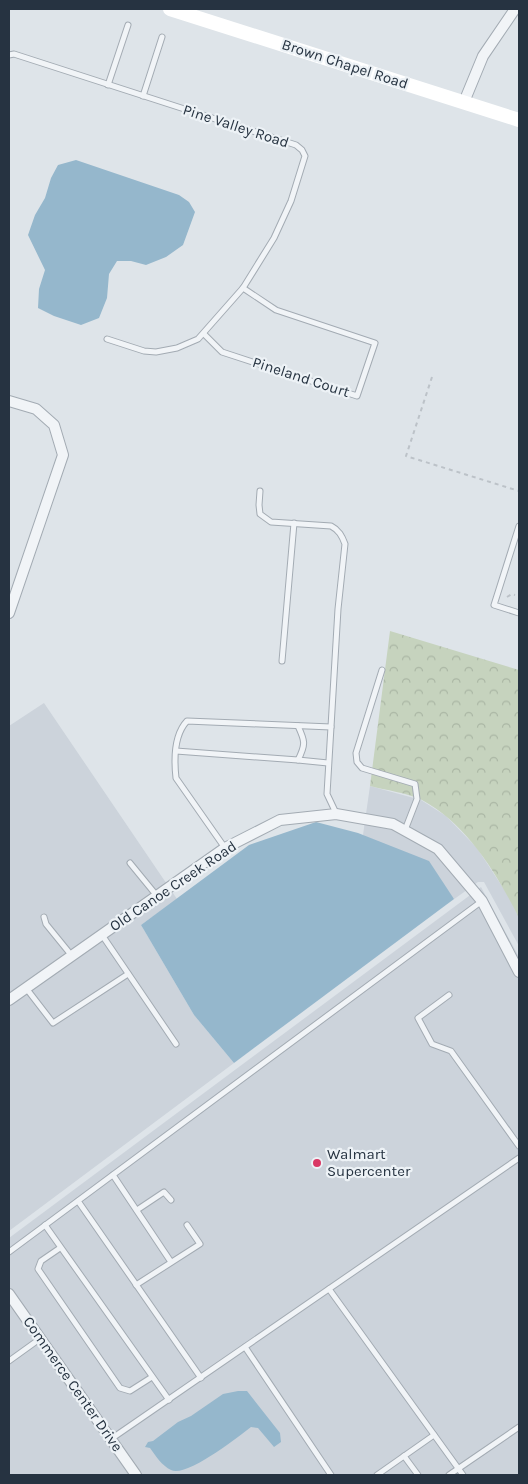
<svg xmlns="http://www.w3.org/2000/svg" width="528" height="1484" viewBox="0 0 528 1484" font-family="Karla,sans-serif">
	<defs>
		<pattern id="forest-crowns" width="20" height="18" patternUnits="userSpaceOnUse" patternTransform="scale(1.25)"><rect width="20" height="18" fill="#c6d3be"/><path d="M2 6a3 3 0 1 1 6 0M12 15a3 3 0 1 1 6 0" fill="none" stroke="#aab6a4"/></pattern>
	</defs>
	<rect width="100%" height="100%" fill="#dee4e9"/>
	<!-- built -->
	<g fill="#ccd3db">
		<path d="M44,703l133,196 -36,26 53,90 40,48 -225,168v-505z"/>
		<path d="M370,786l51,14 25,16 31,32 32,49 10,21v28l-35,-64h-6l-32,23 8,-6 -91,-64z"/>
		<path d="M481,887l38,70v517l-510,1v-237z"/>
	</g>
	<!-- forest -->
	<path fill="url(#forest-crowns)" d="M390,631l129,39v248c-22,-44 -52,-94 -97,-118 -14,-7 -37,-10 -52,-14z"/>
	<!-- water -->
	<g fill="#95b7cc">
		<path d="M76,160l103,35 10,7 6,10 -12,33 -17,12 -20,8 -15,-4h-14l-8,13 -2,24 -8,20 -18,7 -27,-9 -16,-8 1,-19 6,-19 -17,-35 7,-20 10,-17 6,-20 7,-13z"/>
		<path d="M316,822l42,11 71,28 25,38 -220,164 -40,-48 -53,-90 108,-80z"/>
		<path d="M238,1391h9l33,42 1,9 -7,5 -16,-19 -7,-1c-13,10 -65,51 -80,43 -9,-4 -16,-15 -21,-22l-5,-1 3,-5 5,-1 25,-19 13,-6 32,-22z"/>
	</g>
	<g fill="none" stroke-linecap="round" stroke-linejoin="round">
		<defs>
			<g id="lane">
				<path d="M9,55l5,-1 282,91 6,5 3,6 -14,45 -17,37 -31,50 -45,51 -21,9 -21,4 -12,-1 -37,-12"/>
				<path d="M108,85l20,-60"/>
				<path d="M143,96l19,-59"/>
				<path d="M204,334l18,18 135,44 18,-53 -99,-33 -33,-22"/>
				<path d="M260,491l-1,14 1,9 11,8 60,4c8,4 11,10 14,18l-7,65 -11,185 9,19"/>
				<path d="M519,526l-25,79 25,8"/>
				<path d="M282,661l12,-138"/>
				<path d="M382,670l-26,83 1,9 5,6 53,16 2,15 -12,31"/>
				<path d="M176,751l122,9c8,-16 7,-19 0,-34"/>
				<path d="M298,760l30,3"/>
				<path d="M225,848l-49,-70c-2,-18 -2,-43 11,-57l144,6"/>
				<path d="M130,863l27,33"/>
				<path d="M44,917l2,7 26,32"/>
				<path d="M102,935l74,109"/>
				<path d="M26,988l27,35 75,-49"/>
				<path d="M449,995l-31,23 14,26 19,7 68,95"/>
				<path d="M113,1175l58,87"/>
				<path d="M78,1201l123,177"/>
				<path d="M137,1210l27,-18 7,8"/>
				<path d="M45,1225l124,175"/>
				<path d="M60,1248l-19,13 -3,8 82,119 10,3 22,-14"/>
				<path d="M9,1252l473,-351"/>
				<path d="M136,1285l64,-41 -13,-19"/>
				<path d="M329,1289l134,186"/>
				<path d="M245,1347l86,128"/>
				<path d="M9,1361l32,-23"/>
				<path d="M111,1439l408,-281"/>
				<path d="M404,1456l14,19"/>
				<path d="M377,1475l57,-40"/>
				<path d="M449,1475l70,-48"/>
			</g>
			<g id="street">
				<path d="M464,102l19,-46 32,-47"/>
				<path d="M9,401l27,8 18,16 9,30 -54,158"/>
				<path d="M9,1000l216,-152 55,-28 56,-6 57,10 45,25 44,52 37,71"/>
				<path d="M9,1294l127,181"/>
			</g>
		</defs>
		<!-- lane casing -->
		<use href="#lane" stroke="#a3abb3" stroke-width="7"/>
		<!-- street casing -->
		<use href="#street" stroke="#a3abb3" stroke-width="12"/>
		<!-- path -->
		<g stroke="#bcc2c8" stroke-width="2" stroke-dasharray="4 4" stroke-linecap="butt">
			<path d="M432,377l-26,79 113,35"/>
			<path d="M507,597l5,-3 3,1"/>
		</g>
		<!-- lane -->
		<use href="#lane" stroke="#f1f4f7" stroke-width="5"/>
		<!-- street -->
		<use href="#street" stroke="#f1f4f7" stroke-width="10"/>
		<!-- secondary -->
		<path stroke="#fff" stroke-width="14" d="M170,9l349,111"/>
	</g>
	<!-- markers -->
	<circle fill="#d93764" stroke="#edf2f6" stroke-width="2" cx="317" cy="1163" r="5"/>
	<g text-anchor="middle" dominant-baseline="central" stroke-width="4.5" stroke-linejoin="round" paint-order="stroke">
		<!-- street labels -->
		<g font-size="15" fill="#263341" stroke="#edf2f6">
			<text transform="translate(345 64) rotate(18)">Brown Chapel Road</text>
			<text transform="translate(236 126) rotate(18)">Pine Valley Road</text>
			<text transform="translate(301 377) rotate(18)">Pineland Court</text>
			<text transform="translate(173 886) rotate(-34)">Old Canoe Creek Road</text>
			<text transform="translate(73 1384) rotate(55)">Commerce Center Drive</text>
		</g>
		<!-- poi labels -->
		<g font-size="15" fill="#263341" stroke="#edf2f6" text-anchor="start">
			<text x="327" y="1154">Walmart<tspan x="327" dy="17">Supercenter</tspan></text>
		</g>
	</g>
	<!-- border -->
	<rect width="528" height="1484" fill="none" stroke="#263341" stroke-width="20"/>
</svg>
